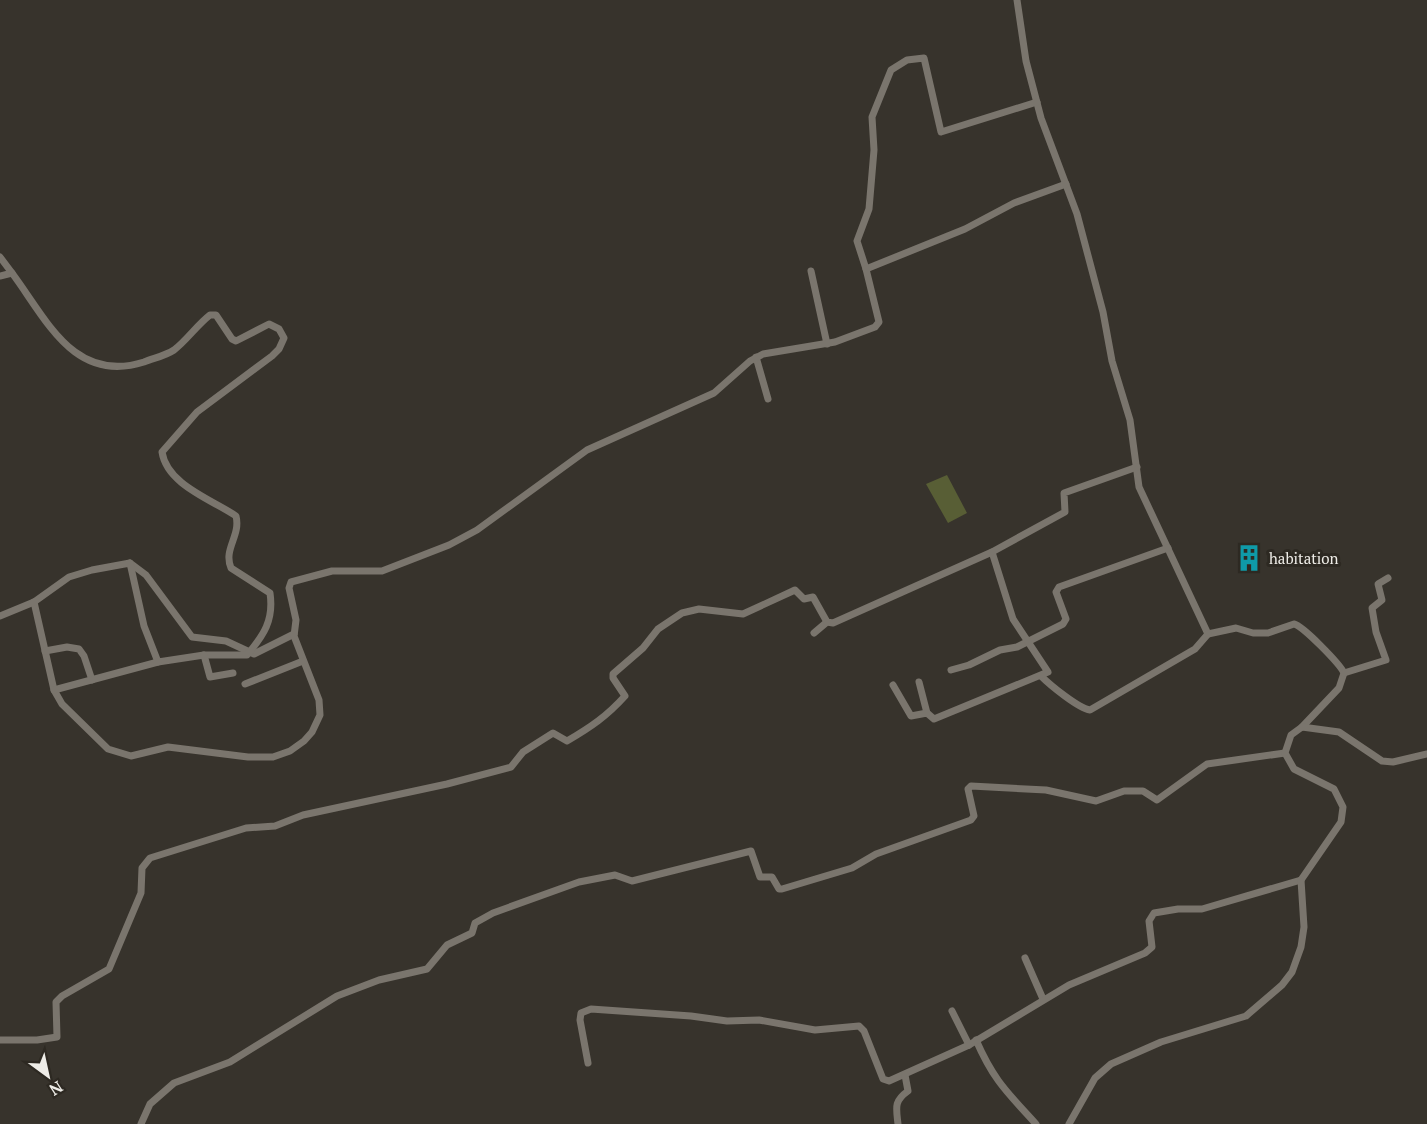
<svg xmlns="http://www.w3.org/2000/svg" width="1427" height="1124" viewBox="0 0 1427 1124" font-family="'PT Serif',serif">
	<rect width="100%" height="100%" fill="#37332c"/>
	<!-- green -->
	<path fill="#585e35" d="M947,475l20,38 -19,10 -22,-39z"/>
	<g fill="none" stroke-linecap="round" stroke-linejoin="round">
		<!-- street -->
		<g stroke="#7a756d" stroke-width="7">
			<path d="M1017,0l9,61 15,57 36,96 26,98 9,49 18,59 9,67 69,147 28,-6 17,5h15l26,-9c9,2 46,40 50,49l-5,15 -37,39"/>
			<path d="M0,257l12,16 -12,3"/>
			<path d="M866,269l-9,-28 12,-32 5,-59 -2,-33 19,-47 16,-10 17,-2 17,74 96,-30"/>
			<path d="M811,271l16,73"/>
			<path d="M756,357l12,42"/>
			<path d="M130,563l16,12 46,62 34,4 28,13 40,-20"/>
			<path d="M34,602l20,88 8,14 46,45 23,7 37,-9 80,10h25l17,-6 14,-10 8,-9 8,-17 -1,-15 -25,-64 2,-16 -7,-32 2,-6 41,-11h50l67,-26 28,-15 110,-80 127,-57 36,-32 13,-7 72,-12 40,-15 4,-5 -13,-53 99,-40 49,-26 52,-19"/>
			<path d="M0,616l34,-14 35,-25 23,-7 38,-7 14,63 14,36 46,-7h43c17,-20 27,-35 23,-62l-39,-25c-8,-19 10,-32 5,-52 -23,-16 -69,-31 -74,-64l35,-40 75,-56 7,-7 5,-11 -5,-9 -10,-5 -33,17 -4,-2 -16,-24h-6c-13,10 -23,25 -36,35 -9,6 -20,8 -30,12 -70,22 -97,-42 -132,-89"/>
			<path d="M814,633l13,-11"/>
			<path d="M45,651l22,-4 12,2 5,7 8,24"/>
			<path d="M204,655l6,22 23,-4"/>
			<path d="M951,670l18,-5 31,-15 17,-3 46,-23 3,-5 -10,-27 3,-5 109,-39"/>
			<path d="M1344,673l42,-13 -10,-28 -4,-24 10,-8 -4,-16 10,-6"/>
			<path d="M1041,676c9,9 37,32 49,34l105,-61 13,-15"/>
			<path d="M919,682l8,31"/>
			<path d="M245,684l58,-23"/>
			<path d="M893,685l18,31 16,-3 7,6 114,-47 -35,-53 -21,-67"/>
			<path d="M54,690l104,-28"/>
			<path d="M1025,958l18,41"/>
			<path d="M952,1011l17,34"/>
			<path d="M0,1040h37l20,-3 -1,-35 6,-6 47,-27 32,-76 1,-25 8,-10 96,-30 29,-2 28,-11 144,-31 64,-17 12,-15 30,-19 14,8c24,-14 40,-25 58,-45l-12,-18v-4l30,-26 15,-19 24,-16 17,-4 44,5 52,-24 9,9 9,-2 14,25 6,1 159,-71 73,-40 -1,-19 73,-26"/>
			<path d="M976,1040c18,41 31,52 60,84"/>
			<path d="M588,1063l-8,-43 1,-7 10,-4 100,7 36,5 32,-1 56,10 44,-4 5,5 19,48 6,2 80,-36 100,-60 76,-32 7,-6 -3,-26 5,-8 24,-4h24l99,-29"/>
			<path d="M141,1124l9,-20 24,-21 56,-21 107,-66 42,-16 48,-11 20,-24 25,-12 3,-10 18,-10 86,-31 36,-7 17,6 119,-30 9,26h12l7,12h3l70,-21 24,-14 95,-34 3,-4 -6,-27 3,-3 75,4 50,11 28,-10h19l14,9 50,-36 78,-11"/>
			<path d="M898,1124c-2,-17 -4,-23 10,-33l-3,-16"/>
			<path d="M1069,1124l26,-46 16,-14 50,-22 85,-26 36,-31 10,-13 9,-25 3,-20 -3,-47 40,-58 2,-15 -9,-18 -40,-20 -9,-16 6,-18 11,-8 37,5 43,29 11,1 34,-8"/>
		</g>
	</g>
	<!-- icons -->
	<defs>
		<symbol id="building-bare" viewBox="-9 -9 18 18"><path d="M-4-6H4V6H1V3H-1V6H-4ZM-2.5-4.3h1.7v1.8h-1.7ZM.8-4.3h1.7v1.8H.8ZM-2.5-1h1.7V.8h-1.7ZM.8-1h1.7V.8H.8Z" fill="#0f9aa8" stroke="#2d2922" stroke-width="2.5" paint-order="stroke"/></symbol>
	</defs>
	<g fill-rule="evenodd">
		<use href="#building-bare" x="1230" y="539" width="38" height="38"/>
	</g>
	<g text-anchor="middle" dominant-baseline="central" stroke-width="6" stroke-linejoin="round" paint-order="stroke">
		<!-- poi labels -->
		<g font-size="15" fill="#eeece7" stroke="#2d2922" text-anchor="start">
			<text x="1269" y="558">habitation</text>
		</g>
	</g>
	<!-- north arrow -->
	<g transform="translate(48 1076) rotate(147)" stroke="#2d2922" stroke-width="4.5" paint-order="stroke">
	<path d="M0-4.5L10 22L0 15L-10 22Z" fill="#eeece7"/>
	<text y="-9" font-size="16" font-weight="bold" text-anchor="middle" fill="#eeece7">N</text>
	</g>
</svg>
